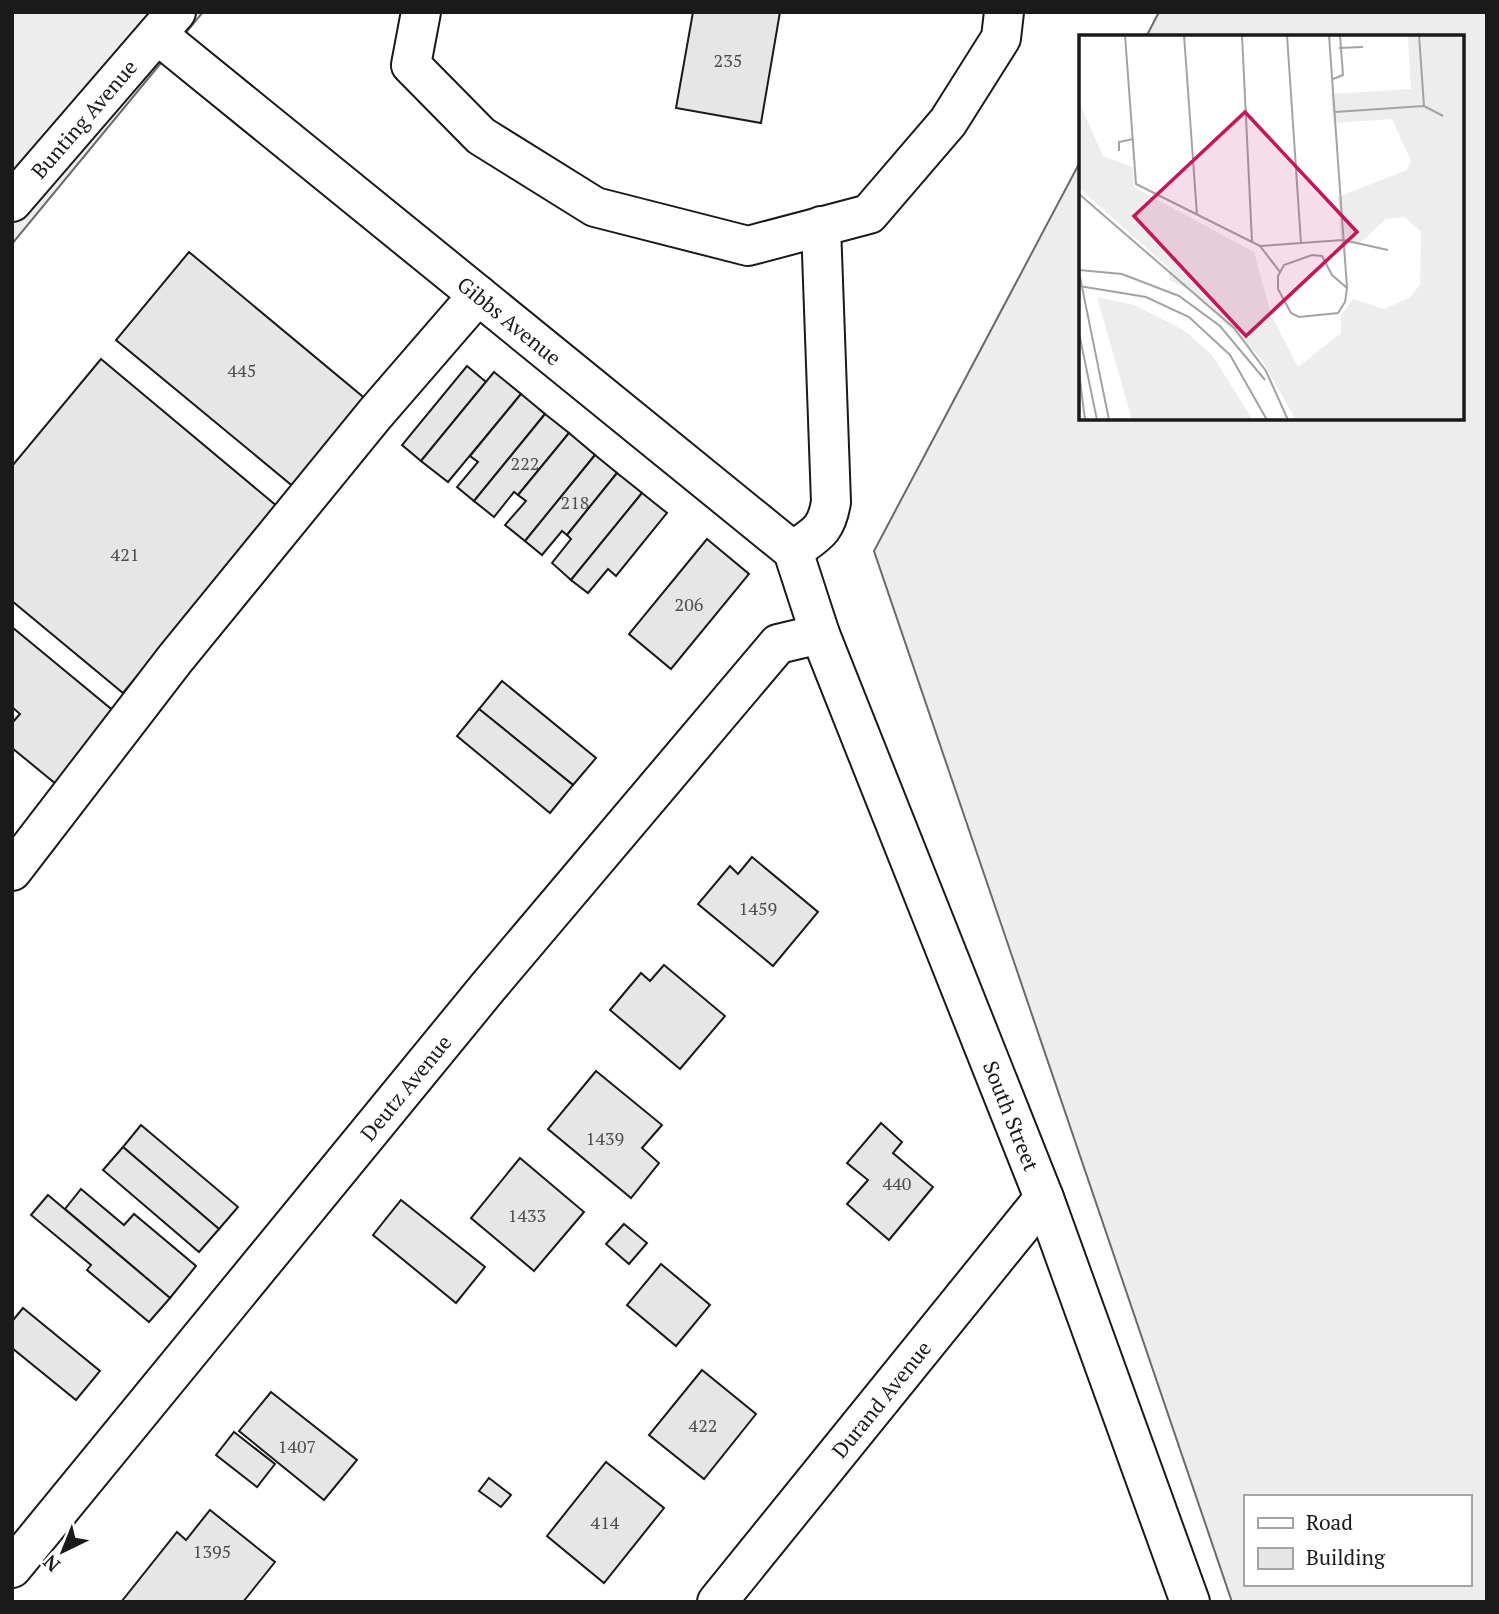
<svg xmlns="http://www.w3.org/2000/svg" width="1499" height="1614" viewBox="0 0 1499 1614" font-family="'PT Serif',serif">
	<rect width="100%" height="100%" fill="#fff"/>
	<!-- built -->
	<g fill="#ededed" stroke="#6a6a6a" stroke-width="2" fill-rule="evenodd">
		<path d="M12,12h191l-191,232z"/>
		<path d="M1159,12h328v1590h-255l-358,-1051 207,-391v258h381v-381h-316zM1245,1497h224v87h-224z"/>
	</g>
	<!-- building -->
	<g fill="#e6e6e6" stroke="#1a1a1a" stroke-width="2">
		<path d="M693,12h87l-19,111 -85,-15z"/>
		<path d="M189,252l179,149 -73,87 -179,-148z"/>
		<path d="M101,359l177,148 -155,186 -111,-92v-135z"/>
		<path d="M467,366l19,16 -65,79 -19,-16z"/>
		<path d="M494,372l27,22 -73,88 -27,-21z"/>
		<path d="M521,394l24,20 -71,87 -17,-14 21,-25 -8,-6z"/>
		<path d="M545,414l24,19 -51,62 -4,-3 -20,25 -20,-16z"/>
		<path d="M569,433l26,22 -70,86 -20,-16 21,-24 -8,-6z"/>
		<path d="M595,455l22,18 -50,62 -5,-4 -20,24 -17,-14z"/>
		<path d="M617,473l25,20 -71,87 -19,-17 19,-24 -4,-4z"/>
		<path d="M642,493l25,20 -51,63 -8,-7 -20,24 -17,-13z"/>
		<path d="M707,539l42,35 -78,95 -42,-35z"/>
		<path d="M12,627l104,86 -60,71 -44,-36v-25l8,-9 -8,-7z"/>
		<path d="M502,681l94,77 -23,27 -94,-76z"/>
		<path d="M479,709l94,76 -23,28 -93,-77z"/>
		<path d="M752,857l66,55 -45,54 -75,-62 32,-38 8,8z"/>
		<path d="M664,965l61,51 -45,53 -70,-59 31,-37 9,8z"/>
		<path d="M596,1071l66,54 -20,23 17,15 -28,35 -83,-69z"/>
		<path d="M881,1123l21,19 -9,11 40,34 -44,53 -42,-36 21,-24 -21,-17z"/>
		<path d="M141,1125l97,82 -19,22 -96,-82z"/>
		<path d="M123,1147l96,82 -20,23 -96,-82z"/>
		<path d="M520,1158l64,54 -50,59 -63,-53z"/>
		<path d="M81,1189l43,36 10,-11 62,52 -26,32 -105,-89z"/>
		<path d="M48,1195l122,103 -21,24 -62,-52 4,-5 -60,-50z"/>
		<path d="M401,1200l84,67 -29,36 -83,-68z"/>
		<path d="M624,1224l23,19 -18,21 -23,-20z"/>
		<path d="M661,1264l49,41 -34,41 -49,-41z"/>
		<path d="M23,1308l77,63 -24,29 -64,-52v-31l2,2z"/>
		<path d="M702,1370l54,44 -52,65 -55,-44z"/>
		<path d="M271,1392l86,68 -33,40 -85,-69z"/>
		<path d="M234,1432l41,32 -18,23 -41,-32z"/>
		<path d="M606,1462l58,46 -60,75 -57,-47z"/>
		<path d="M489,1478l22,17 -10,12 -22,-16z"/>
		<path d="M210,1510l65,52 -32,40 -121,-1 55,-69 9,8z"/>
	</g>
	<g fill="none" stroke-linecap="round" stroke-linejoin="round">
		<defs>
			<g id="minor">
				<path d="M421,12l-10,53 70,71 114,71 153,39 121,-32 79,-92 53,-84 3,-26"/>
				<path id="s1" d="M158,35l635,516 27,83 224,564 146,404"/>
				<path id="s2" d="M12,202l164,-190"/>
				<path d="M793,551c23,-17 33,-19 38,-49l-10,-276"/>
				<path d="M12,871l163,-212 200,-245 103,-119"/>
				<path id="s3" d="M12,1568l476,-581 290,-343 42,-10"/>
				<path id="s4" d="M717,1602l327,-404"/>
			</g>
		</defs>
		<!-- minor casing -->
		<use href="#minor" stroke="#1a1a1a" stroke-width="42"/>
		<!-- minor -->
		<use href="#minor" stroke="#fff" stroke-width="38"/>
	</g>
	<g text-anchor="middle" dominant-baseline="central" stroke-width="5" stroke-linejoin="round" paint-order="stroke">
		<!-- number labels -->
		<g font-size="18" fill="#4d4d4d">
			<text x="728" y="60">235</text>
			<text x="242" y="370">445</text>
			<text x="525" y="463">222</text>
			<text x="575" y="502">218</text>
			<text x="125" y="554">421</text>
			<text x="689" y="604">206</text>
			<text x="758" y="908">1459</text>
			<text x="605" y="1138">1439</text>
			<text x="897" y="1183">440</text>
			<text x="527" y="1215">1433</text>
			<text x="703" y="1425">422</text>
			<text x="297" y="1446">1407</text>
			<text x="605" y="1522">414</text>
			<text x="212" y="1551">1395</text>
		</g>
		<!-- street labels -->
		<g font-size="21" fill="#1a1a1a" stroke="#fff">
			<text stroke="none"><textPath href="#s2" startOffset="110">Bunting Avenue</textPath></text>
			<text stroke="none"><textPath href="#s1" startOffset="453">Gibbs Avenue</textPath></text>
			<text stroke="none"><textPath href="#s3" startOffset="621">Deutz Avenue</textPath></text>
			<text stroke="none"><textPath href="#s1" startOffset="1424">South Street</textPath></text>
			<text stroke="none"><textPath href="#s4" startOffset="261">Durand Avenue</textPath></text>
		</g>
	</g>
	<!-- overview -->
	<g transform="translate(1079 35)">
		<rect width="385" height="385" fill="#fff"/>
		<path d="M329,0h56v385h-168l-35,-62 -70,-67 -22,-11v-12l-90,-80v-86l24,54 30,11 1,20 120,65 17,62 27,53 43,-34v-17l12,-17 31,10 25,-11 11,-13 1,-53 -16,-15 -19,2 -26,24 -19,2 -3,-48 69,-27 4,-9 -19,-42 -59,4 -2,-29 80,-5zM18,262l37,8 51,26 27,24 41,65h-121z" fill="#ededed"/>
		<path fill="none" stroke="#a3a3a3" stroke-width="2" d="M46,0l11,149 124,62 83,-6M105,0l13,180M163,0l10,207M208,0l14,208M250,0l18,253 -2,14 -7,11 -39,4 -8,-4 -13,-24v-13l6,-11 28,-10 10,1 10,19 15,13M340,0l5,71 19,10M260,13l24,-1M254,44l10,-4 -3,-40M256,77l89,-6M40,116v-9l14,-3M0,159l155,134 32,43 22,49M264,205l45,10M181,211l20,26M0,235l43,4 57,22 41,30 45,54M0,237l30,148M0,251l67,11 43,20 41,38 37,65M0,298l18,87M0,337l6,48"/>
		<path fill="#c2185b" fill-opacity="0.15" stroke="#c2185b" stroke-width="3.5" d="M166,77l112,120 -111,104 -112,-120z"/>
		<rect width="385" height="385" fill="none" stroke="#1a1a1a" stroke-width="3.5"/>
	</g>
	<!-- border -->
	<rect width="1499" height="1614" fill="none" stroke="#1a1a1a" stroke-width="28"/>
	<!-- legend -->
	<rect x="1244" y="1495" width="228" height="91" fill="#ffffff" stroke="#a3a3a3" stroke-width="2"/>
	<rect x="1258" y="1518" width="35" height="10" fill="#ffffff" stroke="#a3a3a3" stroke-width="2"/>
	<text x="1306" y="1530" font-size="21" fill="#1a1a1a">Road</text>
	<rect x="1258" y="1548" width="35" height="21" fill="#e6e6e6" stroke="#a3a3a3" stroke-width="2"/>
	<text x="1306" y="1565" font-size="21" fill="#1a1a1a">Building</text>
	<!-- north arrow -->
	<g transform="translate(63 1551) rotate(223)" stroke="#ffffff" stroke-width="5" paint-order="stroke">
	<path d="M0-5L12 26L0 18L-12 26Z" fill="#1a1a1a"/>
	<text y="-10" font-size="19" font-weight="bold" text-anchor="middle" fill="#1a1a1a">N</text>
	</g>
</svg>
